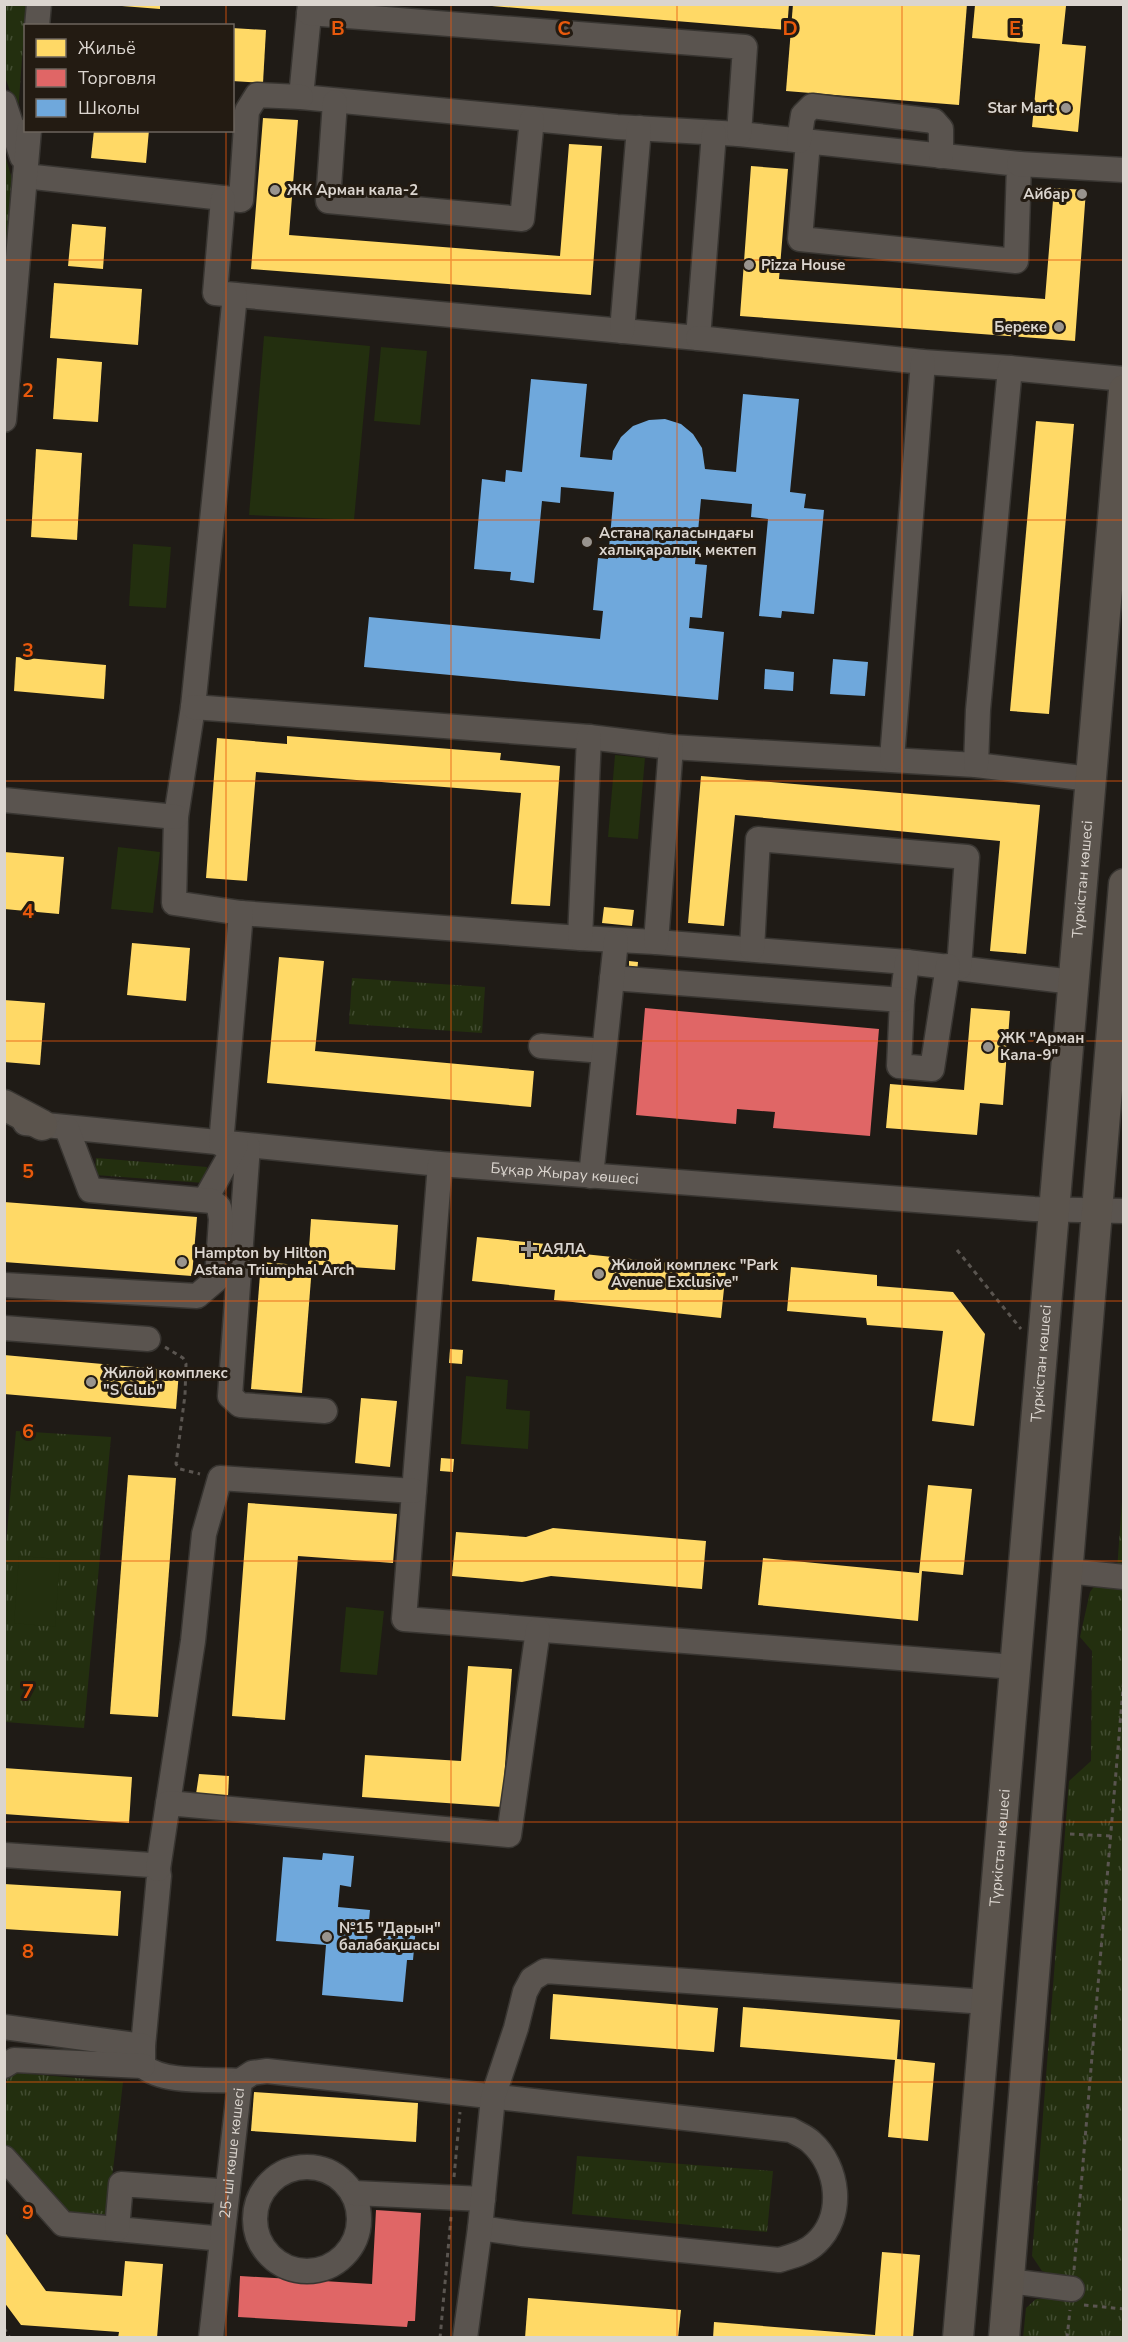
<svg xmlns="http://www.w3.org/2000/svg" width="1128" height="2342" viewBox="0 0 1128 2342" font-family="'Nunito Sans',sans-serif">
	<defs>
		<pattern id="grass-tufts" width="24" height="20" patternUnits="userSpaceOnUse" patternTransform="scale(1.5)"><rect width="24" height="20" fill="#232f0f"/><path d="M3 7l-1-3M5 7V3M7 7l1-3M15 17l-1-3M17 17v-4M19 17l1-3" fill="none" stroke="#424c31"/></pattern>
	</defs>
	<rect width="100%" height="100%" fill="#1f1b16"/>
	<!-- grass -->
	<g fill="url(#grass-tufts)">
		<path d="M5,5h21l-8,108 -13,-36z"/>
		<path d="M5,155l7,24 -7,83z"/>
		<path d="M352,978l133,9 -3,46 -133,-9z"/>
		<path d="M96,1158l111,9 -3,16 -109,-8z"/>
		<path d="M16,1431l95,6 -27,291 -79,-6 -1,-155z"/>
		<path d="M1123,1488v849l-100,1 3,-30 10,-9h21l2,-23 -17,-5 -10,-15 37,-475 22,-20 1,-110 -12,-14 10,-45 6,-8h20z"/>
		<path d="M7,2072l116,10 -16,140 -41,-4 -61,-70z"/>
		<path d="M577,2156l196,15 -6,61 -195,-18z"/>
	</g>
	<!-- pitch -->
	<g fill="#232f0f">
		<path d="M264,336l106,10 -16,174 -105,-5z"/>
		<path d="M381,347l46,4 -7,74 -46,-4z"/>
		<path d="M133,544l38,3 -5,61 -37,-2z"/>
		<path d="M615,755l30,3 -7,81 -30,-2z"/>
		<path d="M118,847l42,5 -7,61 -42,-4z"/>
		<path d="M466,1376l42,4 -2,29 24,2 -2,38 -67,-5z"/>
		<path d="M19,1556l41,3 -5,68 -41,-4z"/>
		<path d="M346,1607l38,4 -7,64 -37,-3z"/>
	</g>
	<!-- homes -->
	<g fill="#ffd966">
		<path d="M122,4h38v5l-38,-3z"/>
		<path d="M492,4h297l-2,26 -295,-24z"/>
		<path d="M793,4h174l-8,101 -173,-14z"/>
		<path d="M975,5l91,1 -4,38 24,2 -8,86 -46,-5 8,-83 -68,-6z"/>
		<path d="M232,28l34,2 -3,53 -31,-2z"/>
		<path d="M263,118l35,2 -9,115 271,21 9,-112 33,2 -11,149 -340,-26z"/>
		<path d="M94,130h55l-3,33 -55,-5z"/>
		<path d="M751,166l37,3 -9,110 266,20 9,-111 32,2 -11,151 -335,-25z"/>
		<path d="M72,224l34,3 -3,42 -35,-3z"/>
		<path d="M54,283l88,6 -4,56 -88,-7z"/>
		<path d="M57,358l45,4 -4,60 -45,-3z"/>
		<path d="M1036,421l38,3 -25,290 -39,-3z"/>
		<path d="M36,449l46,4 -5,87 -46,-3z"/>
		<path d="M16,657l90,8 -2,34 -90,-8z"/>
		<path d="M287,736l214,17 -1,7 60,6 -10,140 -39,-2 10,-111 -265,-21 -9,109 -41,-3 11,-140 70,6z"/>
		<path d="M701,776l339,29 -14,149 -36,-3 10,-110 -265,-26 -11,111 -36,-3z"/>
		<path d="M4,852l60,5 -5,57 -55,-5z"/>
		<path d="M604,907l30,3 -2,16 -30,-3z"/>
		<path d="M132,943l58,5 -4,53 -59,-6z"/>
		<path d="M279,957l45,4 -9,90 219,20 -3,36 -264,-24z"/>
		<path d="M629,961l9,1 -1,11 -8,-1z"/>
		<path d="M4,1000l41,3 -5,62 -36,-3z"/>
		<path d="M971,1008l39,3 -7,94 -23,-2 -3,32 -91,-7 4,-44 74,6z"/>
		<path d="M4,1202l193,15 -5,59 -188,-14z"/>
		<path d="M311,1219l87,6 -3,45 -87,-6z"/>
		<path d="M477,1237l89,9 -1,6 161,17 -5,49 -167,-18 1,-10 -83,-9z"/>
		<path d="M261,1262l51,4 -10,127 -51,-4z"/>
		<path d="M791,1267l86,8v11l76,6 32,42 -11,92 -42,-5 11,-90 -76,-6 -1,-7 -79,-7z"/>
		<path d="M450,1349l13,1 -1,14 -13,-1z"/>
		<path d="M4,1355l175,16 -3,38 -172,-15z"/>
		<path d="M361,1398l36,3 -7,66 -35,-4z"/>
		<path d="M441,1458l13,1 -1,13 -13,-1z"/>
		<path d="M128,1475l48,3 -18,239 -48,-3z"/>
		<path d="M928,1485l44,4 -9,86 -41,-4 -4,50 -160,-16 5,-47 156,15z"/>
		<path d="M248,1503l149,11 -4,49 -95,-7 -13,164 -53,-4z"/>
		<path d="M553,1528l153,13 -4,48 -151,-13 -29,6 -70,-6 4,-44 70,5z"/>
		<path d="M468,1666l44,3 -10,138 -140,-10 3,-42 96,6z"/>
		<path d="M4,1768l128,9 -3,46 -125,-9z"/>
		<path d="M199,1774l30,2 -1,21 -32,-3z"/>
		<path d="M4,1884l117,7 -3,45 -114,-7z"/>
		<path d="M553,1994l165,14 -4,44 -164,-13z"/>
		<path d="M743,2007l157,13 -3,39 38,4 -7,78 -40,-4 7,-77 -155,-13z"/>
		<path d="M254,2092l164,11 -2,39 -165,-11z"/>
		<path d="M4,2231l42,60 76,5 3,-35 38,3 -6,74h-39l1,-6 -98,-7 -17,-23z"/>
		<path d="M882,2252l38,3 -7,83h-200l1,-16 161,13z"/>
		<path d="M528,2298l153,12 -3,28h-153z"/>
	</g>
	<!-- shops -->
	<g fill="#e06666">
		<path d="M645,1008l234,21 -9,107 -97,-8 2,-16 -38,-3 -1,15 -100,-9z"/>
		<path d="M376,2210l45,3 -6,108h-7l-1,6 -169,-10 2,-41 132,8z"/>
	</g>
	<!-- schools -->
	<g fill="#6fa8dc">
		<path d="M531,379l56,5 -7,73 32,3 1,-9 8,-14 12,-11 16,-6 16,-1 16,5 12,10 9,14 3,21 31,3 7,-78 56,5 -9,93 16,2 -2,14 20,2 -10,104 -32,-3 -1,7 -22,-2 9,-97 -17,-2 1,-13 -51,-5 -6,65 12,1 -5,53 -12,-1 -1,11 35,4 -6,68 -354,-33 5,-50 231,22 3,-28 -10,-1 5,-52 10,1 6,-67 -53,-5 -1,16 -18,-2 -8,82 -24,-3 1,-8 -37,-3 8,-90 23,3 1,-12 16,2z"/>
		<path d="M833,659l35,3 -3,34 -35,-2z"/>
		<path d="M765,669l29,3 -1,19 -29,-2z"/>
		<path d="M323,1853l31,3 -3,31 -11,-2 -2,22 32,3 -3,31 15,1 1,-18 33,3 -3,33h-6l-4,42 -81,-7 4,-50 -50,-4 7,-84 39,3z"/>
	</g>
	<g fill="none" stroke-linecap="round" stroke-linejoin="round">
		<defs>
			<g id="minor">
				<path d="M310,4l-9,93 316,30 122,7 280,30 -3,97 -216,-22 8,-97"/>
				<path d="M309,13l436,34 -6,87"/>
				<path d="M37,26l2,-22"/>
				<path d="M335,102l-7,99 194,18 10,-100"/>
				<path d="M4,103l18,54"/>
				<path d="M799,141l4,-26 9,-9 122,15 7,8v27"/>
				<path d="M1019,164l105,6"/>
				<path d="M25,176l216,24 6,-89 10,-16 44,2"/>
				<path d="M223,199l-8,94 483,45 16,-205"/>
				<path d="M235,295l-42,412 -17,110 -2,86 67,10 339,25 76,4 251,20 166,20"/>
				<path d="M622,331l17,-203"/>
				<path d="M698,338l225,24 87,6"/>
				<path d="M4,420l25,-290"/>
				<path d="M193,707l396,30 82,10 305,18 114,14"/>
				<path d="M892,759l31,-397"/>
				<path d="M976,765l2,-55 32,-342 114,11"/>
				<path d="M4,800l172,17"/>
				<path d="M580,938l9,-201"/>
				<path d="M656,942l15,-195"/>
				<path d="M752,949l6,-110 209,18 -8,111"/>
				<path d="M907,962l-5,38 -3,66 33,3 16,-103"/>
				<path d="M612,978l290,22"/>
				<path d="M541,1046l63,5"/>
				<path id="s1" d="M25,1123l415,41 594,45 90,2"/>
				<path d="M221,1144l20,-231"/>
				<path d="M248,1146l-18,250 10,9 85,6"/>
				<path d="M440,1164l-36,455 611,48"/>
				<path d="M591,1176l25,-235"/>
				<path d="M205,1200l31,-55"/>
				<path d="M4,1285l193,11 20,-17 4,-60 -2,-12 -7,-6 -122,-11 -23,-61"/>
				<path d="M4,1328l144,11"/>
				<path d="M1067,1571l57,6"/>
				<path d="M168,1803l25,-162 11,-107 16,-56 194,13"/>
				<path d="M4,1855l147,10 7,4 1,7 -16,170"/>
				<path d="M158,1869l10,-66 341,32 29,-205"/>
				<path d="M4,2027l139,19v20c21,18 69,13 97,15"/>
				<path d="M4,2066l10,-6 129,6"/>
				<path d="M4,2158l59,66 150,14"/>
				<circle cx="307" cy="2219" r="52"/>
				<path d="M354,2193l129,6"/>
				<path d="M117,2229l4,-45 97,7"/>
				<path d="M1009,2281l63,8"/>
				<path id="s2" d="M211,2338l29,-257 12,-8 15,-2 524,59c7,4 15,7 20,12 28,25 34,74 5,101 -10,10 -24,13 -37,17l-257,-26 -42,-6"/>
				<path d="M465,2338l15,-110 13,-131 23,-69 9,-36 7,-13 13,-8 441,31"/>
			</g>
			<g id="major">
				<path d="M4,1105l38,20"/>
				<path id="s3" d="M958,2338l166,-1948"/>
				<path d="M1004,2338l120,-1454"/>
			</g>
		</defs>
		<!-- minor casing -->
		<use href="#minor" stroke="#383531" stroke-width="27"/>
		<!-- major casing -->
		<use href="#major" stroke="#383531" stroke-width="33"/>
		<!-- path -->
		<g stroke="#5a5550" stroke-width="3" stroke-dasharray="4.5 4.5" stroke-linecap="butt">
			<path d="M957,1250l64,79"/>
			<path d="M165,1347l18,11 3,6 -1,31 -9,69 4,5 20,5"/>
			<path d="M1070,1834l40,2"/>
			<path d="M454,2177l6,-65"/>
			<path d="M1074,2270l50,-593"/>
			<path d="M1084,2305l40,4"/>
			<path d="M4,2328l6,10"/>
			<path d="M440,2338l11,-121"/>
			<path d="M1067,2338l3,-28"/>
		</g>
		<!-- minor -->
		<use href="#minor" stroke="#5a544f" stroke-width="24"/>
		<!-- major -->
		<use href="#major" stroke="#5b544d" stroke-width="30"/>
	</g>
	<!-- grid -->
	<path fill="none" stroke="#e8590c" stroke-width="1.5" stroke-opacity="0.55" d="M226,4v22M451,4v2334M677,4v2334M902,4v2334M226,130v2208M4,260h1120M4,520h1120M4,781h1120M4,1041h1120M4,1301h1120M4,1561h1120M4,1822h1120M4,2082h1120"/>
	<!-- markers -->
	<g fill="#99948e" stroke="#231b12" stroke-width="2">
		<circle cx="1066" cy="108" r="6"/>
		<circle cx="275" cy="190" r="6"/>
		<circle cx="1082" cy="194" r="6"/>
		<circle cx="749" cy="265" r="6"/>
		<circle cx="1059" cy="327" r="6"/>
		<circle cx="587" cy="542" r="6"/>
		<circle cx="988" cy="1047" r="6"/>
		<path d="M526 1240h6v6h6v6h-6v6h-6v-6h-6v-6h6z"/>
		<circle cx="182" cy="1262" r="6"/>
		<circle cx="599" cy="1274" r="6"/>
		<circle cx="91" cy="1382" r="6"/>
		<circle cx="327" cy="1937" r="6"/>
	</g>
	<g text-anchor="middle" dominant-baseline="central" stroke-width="6" stroke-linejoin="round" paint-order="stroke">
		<!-- poi labels -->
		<g font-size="15" font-weight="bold" fill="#dbd5cf" stroke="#231b12" text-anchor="start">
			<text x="1054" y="108" text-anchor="end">Star Mart</text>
			<text x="287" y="190">ЖК Арман кала-2</text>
			<text x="1070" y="194" text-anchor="end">Айбар</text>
			<text x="761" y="265">Pizza House</text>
			<text x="1047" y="327" text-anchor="end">Береке</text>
			<text x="599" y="533">Астана қаласындағы<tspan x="599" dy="17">халықаралық мектеп</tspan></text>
			<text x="1000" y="1038">ЖК "Арман<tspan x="1000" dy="17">Кала-9"</tspan></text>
			<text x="542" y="1249">АЯЛА</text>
			<text x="194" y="1253">Hampton by Hilton<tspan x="194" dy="17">Astana Triumphal Arch</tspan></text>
			<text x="611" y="1265">Жилой комплекс "Park<tspan x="611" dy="17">Avenue Exclusive"</tspan></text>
			<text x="103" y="1373">Жилой комплекс<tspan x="103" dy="17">"S Club"</tspan></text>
			<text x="339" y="1928">№15 "Дарын"<tspan x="339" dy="17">балабақшасы</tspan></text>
		</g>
		<!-- street labels -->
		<g font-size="15" fill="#dbd5cf" stroke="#231b12">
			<text stroke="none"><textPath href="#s3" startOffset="1464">Түркістан көшесі</textPath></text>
			<text stroke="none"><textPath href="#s1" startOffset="542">Бұқар Жырау көшесі</textPath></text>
			<text stroke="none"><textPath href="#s3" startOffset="978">Түркістан көшесі</textPath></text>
			<text stroke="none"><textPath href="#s3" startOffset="492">Түркістан көшесі</textPath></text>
			<text stroke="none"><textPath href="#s2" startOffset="186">25-ші көше көшесі</textPath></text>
		</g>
	</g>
	<g font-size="20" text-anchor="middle" font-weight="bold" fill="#e8590c" stroke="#231b12" stroke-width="6" stroke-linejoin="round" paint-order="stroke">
		<text x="338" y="35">B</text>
		<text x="564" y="35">C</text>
		<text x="790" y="35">D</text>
		<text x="1015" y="35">E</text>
		<text x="28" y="397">2</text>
		<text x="28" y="657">3</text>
		<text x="28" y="918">4</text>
		<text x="28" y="1178">5</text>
		<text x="28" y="1438">6</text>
		<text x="28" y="1698">7</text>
		<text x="28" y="1958">8</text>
		<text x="28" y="2219">9</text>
	</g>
	<!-- border -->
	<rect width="1128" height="2342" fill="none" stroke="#dbd5cf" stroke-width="12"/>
	<!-- legend -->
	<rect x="24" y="24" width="210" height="108" fill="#231b12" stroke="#6d655e" stroke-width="1.5"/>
	<rect x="36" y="39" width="30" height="18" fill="#ffd966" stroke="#6d655e" stroke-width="1.5"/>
	<text x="78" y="54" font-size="18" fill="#dbd5cf">Жильё</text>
	<rect x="36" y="69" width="30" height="18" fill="#e06666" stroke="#6d655e" stroke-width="1.5"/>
	<text x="78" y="84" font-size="18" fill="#dbd5cf">Торговля</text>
	<rect x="36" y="99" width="30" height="18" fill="#6fa8dc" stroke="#6d655e" stroke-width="1.5"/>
	<text x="78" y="114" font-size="18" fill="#dbd5cf">Школы</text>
</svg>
